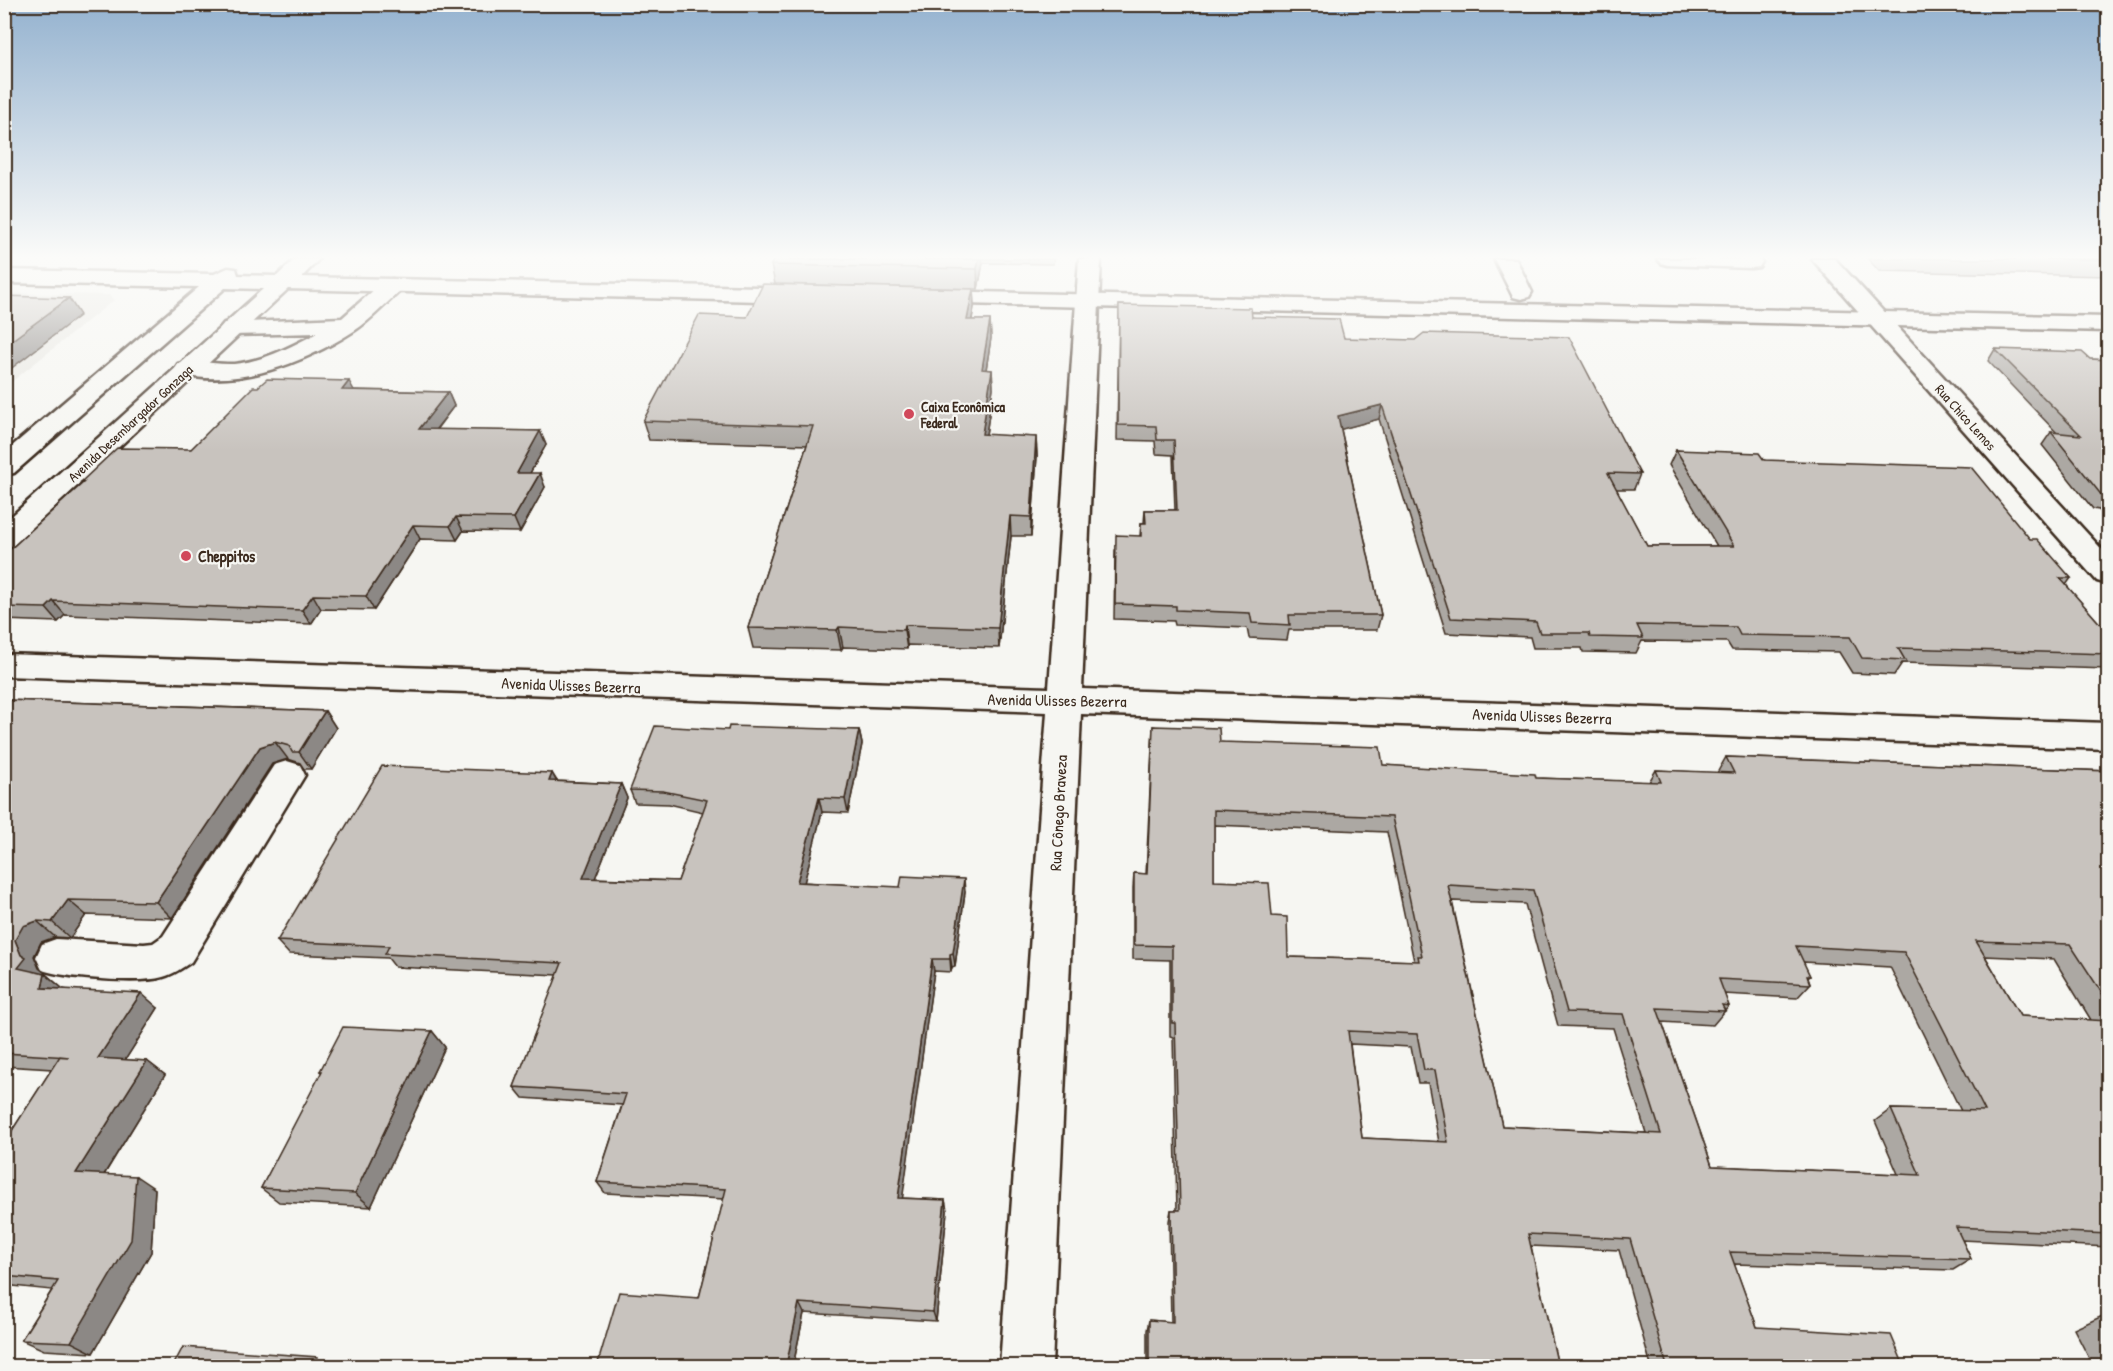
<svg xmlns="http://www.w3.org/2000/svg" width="2113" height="1371" viewBox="0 0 2113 1371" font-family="'Patrick Hand',sans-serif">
	<rect width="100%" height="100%" fill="#f6f6f2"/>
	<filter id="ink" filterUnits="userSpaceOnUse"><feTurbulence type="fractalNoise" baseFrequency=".0167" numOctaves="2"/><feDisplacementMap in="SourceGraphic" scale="12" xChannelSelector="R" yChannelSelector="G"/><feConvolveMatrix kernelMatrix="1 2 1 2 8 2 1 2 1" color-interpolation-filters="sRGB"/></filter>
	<g filter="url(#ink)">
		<!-- built -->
		<path fill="#e8e7e2" d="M5,293l104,2 5,5 -109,87z"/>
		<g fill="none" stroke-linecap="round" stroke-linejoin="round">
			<defs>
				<g id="minor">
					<path d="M1079,259h22l-19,430 1026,34v26l-1027,-35 -29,652h-52l47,-654 -1043,-36v-22l1045,34z"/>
					<path d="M1494,259h22l16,33 -3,5 -8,2 -8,-2z"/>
					<path d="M1657,259h103l2,3 -3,5 -8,1 -83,-3 -7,-2z"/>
					<path d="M1812,259h23l273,297v28l-11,-3z"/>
					<path d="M392,279l8,2 3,5 -3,5c-15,13 -29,29 -46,40 -50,32 -115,58 -176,43l-3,-5 3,-5c19,-5 38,1 56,0 30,-3 57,-17 83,-31l-85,2 -8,-2 -4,-5 4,-5 118,-5 42,-37z"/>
					<path d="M287,761l13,4 5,10 -114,187c-9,6 -17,12 -28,15 -24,7 -98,1 -121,-7l-6,-13 6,-13 14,-5 88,5 9,-1 10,-7 111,-171z"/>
				</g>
				<g id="major">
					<path d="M295,259h24l-17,18 501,11 8,2 3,5 -3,5 -8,2 -515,-13 -274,256 -10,3v-25l259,-234 -38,-1 -211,185 -10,2v-22l195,-166 -195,-4v-13l210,4 14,-6 8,1 2,6 39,1z"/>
					<path d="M930,291l1178,26v14l-1186,-28 -3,-5 3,-5z"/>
				</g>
			</defs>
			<!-- minor casing -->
			<use href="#minor" stroke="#3b2a1e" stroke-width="5"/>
			<!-- major casing -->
			<use href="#major" stroke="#3b2a1e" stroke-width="5"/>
			<!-- minor -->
			<use href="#minor" fill="#f6f6f2" fill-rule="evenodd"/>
			<!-- major -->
			<use href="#major" fill="#f6f6f2" fill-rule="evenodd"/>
		</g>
		<!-- wall -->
		<g fill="#aca8a3" stroke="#3b2a1e" stroke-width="1.5" fill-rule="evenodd">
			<path d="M774,259h280l-1,5 -70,-1 -5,26 -203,-5 -4,-19z"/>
			<path d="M1868,259h241v17l-230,-5z"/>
			<path d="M973,289l1,18 -2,13h18l1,18 -5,32h6l1,18 -7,47 50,2 1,19 -6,80h-20l-12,112 -92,-3v4l-64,-2 -2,3 -88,-2 -5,-20 59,-183 -158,-5 -6,-19 104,-104z"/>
			<path d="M1119,305l133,12 92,21 296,136 -6,15h-18l31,57h70l-48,-81 7,-15 88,10 266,79 41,39 -5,7 43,49v35l-207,-6 -8,12 -42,-2 -13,-21 -107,-2 -5,-8 -85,-1 -6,12 -53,-1 -1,-4h-49l-3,-11 -84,-4 -67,-214 -38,10 40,186 -4,15h-88l-2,10 -38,-2 -2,-10 -72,-3 -1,-4 -60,-2 1,-69 25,-14 1,-13h3l1,-13h30l-2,-55 -17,-1 -1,-13 -38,-1z"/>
			<path d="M1995,349l95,10 19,1v163l-10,-13 -6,-1 -51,-64 9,-13 6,1 -69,-72z"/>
			<path d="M353,390l95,2 6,14 -18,24 104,1 6,14 -16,28 15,14 -25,45 -57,-1 -6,9 -37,-1 -46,71 -53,-1 -10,15 -246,-9 -7,7 -54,-2v-65l78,-72 -1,-1 110,-33z"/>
			<path d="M4,700l321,11 11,17 -25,41h-7l-4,-6 -12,-4 -16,5 -100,154 -86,-3 -16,23 -15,-1 -14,5 -7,14 5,12 24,21 95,19 -33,52 22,1 18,14 -61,100 51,14 -4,63 -58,101 -49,-3 -23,-10 31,-50 -48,-5v-142l48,-74 -48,-3z"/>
			<path d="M1153,726l67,16 163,23 153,13 113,4 7,-12 61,3 9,-16 383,14v476l-147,-7 9,19 -18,11 -219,-6 23,63 147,39h-253l-32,-116 -88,-4 27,120h-411v-36l2,-10 22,2 -2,-101 2,-11h6l-4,-173 -3,-1v-76l-37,-1v-71l1,-15 12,1zM1214,825l173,7 27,129 -126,-4 -16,-41 -58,-35zM1452,901l73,3 33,122 55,2 33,105 -144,-7zM1985,956l69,3 37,61 -71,-4zM1803,962l87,5 71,144 -70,-2 -16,12 23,53 -186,-8 -50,-144 51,3 16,-19 -5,-12 73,4 13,-14 -2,-6 2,-2zM1350,1044l61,3 7,36h10l11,59 -77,-4z"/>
			<path d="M728,730h131l3,14 -14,69 -26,-1 -18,70 161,10 -10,74 -3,1 -1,5 -17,-1 -32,227 43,2 2,11 -11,110 -132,-8 -11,53h-196l102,-68 25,-99 -119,-6 -8,-11 25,-77 -99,-7 -9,-11 44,-112 -163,-8 -7,-9 -99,-4 -12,-13 275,-168 5,8 64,3 6,14 -32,80 83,3 25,-69 -34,-8 -34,-1 -5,-13z"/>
			<path d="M432,1031l13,16 -74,160 -92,-5 -18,-14 61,-115 -2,-2z"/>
			<path d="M2109,1313v53h-16l-19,-37z"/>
		</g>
		<!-- shaded-wall -->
		<g fill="#8c8885" stroke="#3b2a1e" stroke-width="1.5">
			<path d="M979,259h3l1,4 -5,26 -1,-20z"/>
			<path d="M973,289l1,18 -6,32 -1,-19z"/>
			<path d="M69,298l11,17 -76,59v-28z"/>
			<path d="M990,320l1,18 -8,50 -1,-19z"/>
			<path d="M992,370l1,18 -10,66 -1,-20z"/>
			<path d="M349,381l7,13 -14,-4z"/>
			<path d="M448,392l6,14 -29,37 -6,-14z"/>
			<path d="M1382,405l-3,14 -44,12 3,-15z"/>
			<path d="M540,431l6,14 -24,42 -5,-14z"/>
			<path d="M1036,437l1,19 -6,80v-19z"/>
			<path d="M540,473l5,14 -25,45 -6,-14z"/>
			<path d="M1010,516l1,20 -12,112 -1,-20z"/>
			<path d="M456,517l7,14 -6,9 -7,-14z"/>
			<path d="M413,525l7,14 -46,71 -8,-14z"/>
			<path d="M313,595l8,14 -10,15 -9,-14z"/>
			<path d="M53,601l12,14 -7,7 -12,-14z"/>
			<path d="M905,625l2,20v4l-3,-19z"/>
			<path d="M839,627l4,20 -2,3 -4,-20z"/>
			<path d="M325,711l11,17 -25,41 -12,-17z"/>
			<path d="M859,730l3,14 -14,69 -3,-14z"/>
			<path d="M275,742l13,17 -16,5 -100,154 -16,-16 104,-155z"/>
			<path d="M552,773l7,13 -10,-5z"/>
			<path d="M621,784l6,14 -37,93 -7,-13z"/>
			<path d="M819,798l3,14 -21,83 -4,-13z"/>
			<path d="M964,879l1,13 -10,74 -2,-13z"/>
			<path d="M68,900l18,15 -16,23 -18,-16z"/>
			<path d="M37,921l18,16 -14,5 -7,14 5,12 6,5 -8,11 -19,-16 3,-13 -6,-15 8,-14z"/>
			<path d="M950,954l2,13 -1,5 -1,-13z"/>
			<path d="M932,959l2,12 -33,238 -3,-11z"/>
			<path d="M45,974l18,15 -21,-1z"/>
			<path d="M141,993l17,15 -41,65 -19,-15z"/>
			<path d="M432,1031l13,16 -74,160 -16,-14z"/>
			<path d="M147,1061l18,14 -68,111 -21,-13z"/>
			<path d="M136,1176l19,13 -4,63 -58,101 -22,-11z"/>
			<path d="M945,1200l2,11 -11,110 -3,-9z"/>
			<path d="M799,1303l5,10 -11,53h-7z"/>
			<path d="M367,1363l6,3h-8z"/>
		</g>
		<!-- building -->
		<g fill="#c8c3be" stroke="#3b2a1e" stroke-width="1.5" fill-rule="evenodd">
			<path d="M774,259h205l-2,10 -206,-4z"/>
			<path d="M2047,259h62v1z"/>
			<path d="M763,284l210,5 -6,31h23l-8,49 10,1 -10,64 54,3 -5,80 -21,-1 -12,112 -93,-3 -1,5 -65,-3 -2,3 -89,-2 65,-202 -170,-5 56,-106 48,2z"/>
			<path d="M4,296l65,2 -65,48z"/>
			<path d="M1119,305l132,3 1,9 87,2 5,19 71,2 9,-7 145,4 71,137 -32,-1 39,73h87l-58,-96 83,3 5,7 207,7 59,72h7l34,39h-11l49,56v20l-211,-6 7,12 -43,-2 -12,-21 -110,-2 -4,-8 -99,-2 6,13 -53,-1 -1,-4h-49l-4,-11 -85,-4 -69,-213 -44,11 43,199h-92l1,10 -38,-2 -2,-10 -74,-3v-4l-61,-2 1,-69 25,1v-13h5l-1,-13h32l-3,-70h-17l-1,-14 -38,-1z"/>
			<path d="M1995,349l87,3 8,7 19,1v137h-6l-52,-65 30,3z"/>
			<path d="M267,379l82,2 -7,9 106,2 -29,37 121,2 -23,42h23l-26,45 -58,-1 -6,9 -37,-1 -47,71 -53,-1 -11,15 -249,-9 -7,7 -42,-1v-52l80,-73h-3l36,-34 74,1 62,-62h5z"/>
			<path d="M4,700l321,11 -26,41h-7l-3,-6 -14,-4 -15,5 -104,155 -88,-2 -16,22 -15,-1 -14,5 -8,14 6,15 5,3 -8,10 27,6 -3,14 99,5 -43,65 49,3 -71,112 60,3 -5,64 -60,102 -50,-2 37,-59 -54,-5v-133l56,-87 9,1 -65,-4z"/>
			<path d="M655,726l73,4 1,-4 130,4 -14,69 -26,-1 -22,84 103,5 2,-11 62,3 -11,74 -3,1v5h-18l-34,239 47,2 -12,112 -134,-9 -13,63h-189l22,-74 80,6 27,-109 -129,-7 29,-88 -112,-7 48,-124 -177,-9 4,-8 -112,-5 105,-175 170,7 -3,8 72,3 -38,94 95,3 29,-81 -44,-9 -33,-1z"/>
			<path d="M1153,726l66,2 1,14 160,5 3,18 152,9 1,4 125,4 -5,-12 78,3 -8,-16 383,14v233l-39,-60 -94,-3 44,75 89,5v213l-153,-7 15,32 -241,-7 27,75 134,8 13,31h-237l-37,-127 -102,-5 30,132h-44v-3l-19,3h-346v-46l24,2 -2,-112h9l-5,-187h-3v-77l-38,-1v-72l13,1zM1214,810l178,7 30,139h-4l1,5 -131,-4 -1,-40 -15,-1 -3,-33 -55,-2zM1448,885l85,5 34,122 56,2 38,120 -159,-8zM1796,946l108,6 81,159 -94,-2 29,66 -208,-9 -55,-158 68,3 -3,-6 7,1 -10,-27 91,5 -3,-8h3zM1348,1031l69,3 7,36h11l13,72 -86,-4z"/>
			<path d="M343,1027l89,4 -77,162 -94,-5 61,-117h-2z"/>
			<path d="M183,1347l135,10 -1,3 50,3 -2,3h-192z"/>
		</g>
	</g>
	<!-- sky -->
	<linearGradient id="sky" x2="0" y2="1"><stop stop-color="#94b2cf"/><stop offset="0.57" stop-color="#fbfbf9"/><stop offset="1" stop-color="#fbfbf9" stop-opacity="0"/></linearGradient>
	<rect width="2113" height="451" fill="url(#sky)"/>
	<!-- markers -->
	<g fill="#d1495b" stroke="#f6f6f2" stroke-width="2">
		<circle cx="909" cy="414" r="6"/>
		<circle cx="186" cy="556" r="6"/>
	</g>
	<g text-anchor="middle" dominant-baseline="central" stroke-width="4.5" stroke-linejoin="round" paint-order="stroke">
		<!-- far-poi labels -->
		<g font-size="14" font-weight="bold" fill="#3b2a1e" stroke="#f6f6f2" text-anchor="start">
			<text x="921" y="406">Caixa Econômica<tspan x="921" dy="16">Federal</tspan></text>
		</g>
		<!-- far-street labels -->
		<g font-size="14" fill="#3b2a1e" stroke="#f6f6f2">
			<text transform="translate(1966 417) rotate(48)">Rua Chico Lemos</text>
			<text transform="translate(130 423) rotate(-43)">Avenida Desembargador Gonzaga</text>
		</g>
		<!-- poi labels -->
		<g font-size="16" font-weight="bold" fill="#3b2a1e" stroke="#f6f6f2" text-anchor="start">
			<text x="198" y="556">Cheppitos</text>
		</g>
		<!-- street labels -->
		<g font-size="16" fill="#3b2a1e" stroke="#f6f6f2">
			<text transform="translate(571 685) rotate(2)">Avenida Ulisses Bezerra</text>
			<text transform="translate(1057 700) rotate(1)">Avenida Ulisses Bezerra</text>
			<text transform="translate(1542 716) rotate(2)">Avenida Ulisses Bezerra</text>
			<text transform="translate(1058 813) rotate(-87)">Rua Cônego Braveza</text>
		</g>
	</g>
	<!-- margin -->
	<rect width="2113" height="1371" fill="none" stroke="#f6f6f2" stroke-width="24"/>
	<rect x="12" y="12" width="2089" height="1347" fill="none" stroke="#3b2a1e" stroke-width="2" filter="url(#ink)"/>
</svg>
